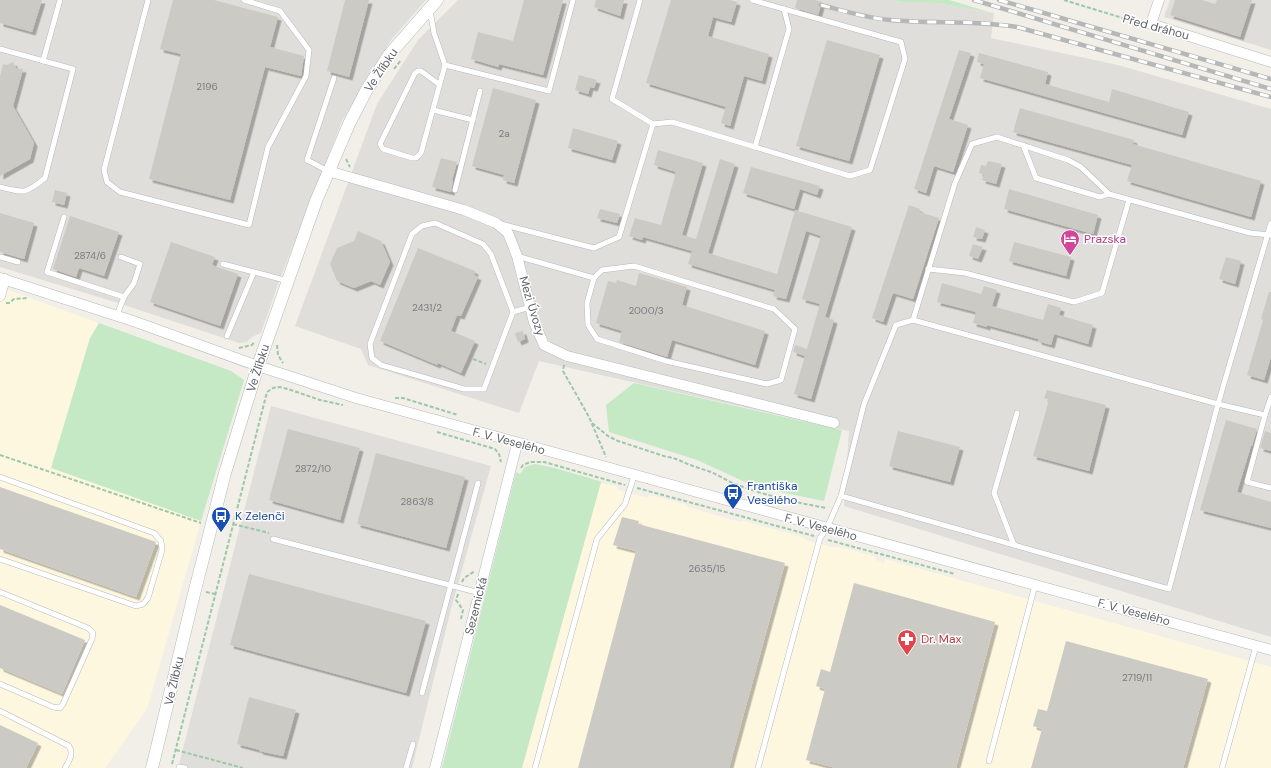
<svg xmlns="http://www.w3.org/2000/svg" width="1271" height="768" viewBox="0 0 1271 768" font-family="'DM Sans',sans-serif">
	<defs>
		<filter id="shadow"><feDropShadow dx="3.5" dy="3.5" stdDeviation="0" flood-color="#0004"/></filter>
	</defs>
	<rect width="100%" height="100%" fill="#f1efe8"/>
	<!-- commercial -->
	<g fill="#fef7e0">
		<path d="M0,287l99,36 -9,15 -38,130 149,53 -54,188 -42,59h-105z"/>
		<path d="M601,482l15,4 3,4 10,3 19,5 1,-3 36,9 3,3 52,15 3,-1 60,16 2,3 27,7h10l34,10v3l8,3 1,-4 386,108v101h-749z"/>
	</g>
	<!-- industrial -->
	<g fill="#e0deda">
		<path d="M0,0h426l-35,40 -49,81 -62,158 -19,54 -9,4 -5,5 -8,1 -121,-40 -118,-36z"/>
		<path d="M458,0h433l10,2 35,1 58,10 -3,25 127,27 153,44v528l-427,-131 5,-75 -310,-70 -20,52 -151,-48 -7,-16 -66,-23 82,-222 41,-64z"/>
		<path d="M1170,0h101v50l-107,-33z"/>
		<path d="M271,406l220,60 -40,143 -39,159h-234z"/>
	</g>
	<!-- green -->
	<g fill="#c5e8c5">
		<path d="M891,0h58l40,12 -53,-9 -35,-1z"/>
		<path d="M99,323l132,48 13,9 -43,141 -150,-53 39,-130z"/>
		<path d="M634,383l208,47 -18,71 -68,-14 -59,-27 -88,-28 -3,-27z"/>
		<path d="M535,464l20,4 61,18 -15,-4 -79,286h-80l74,-296 4,2 5,-7z"/>
	</g>
	<!-- building -->
	<g fill="#cccac5" filter="url(#shadow)">
		<path d="M0,0h42l-10,32 -32,-9z"/>
		<path d="M173,0h41l64,17 -8,30 34,9 -3,20 -36,-9 -35,133 -81,-21 32,-125 -21,-5z"/>
		<path d="M345,0h24l-20,77 -22,-6z"/>
		<path d="M524,0h39l-20,75 -44,-11 -1,3 -27,-8 7,-27 35,9z"/>
		<path d="M596,0h28l-4,16 -26,-9z"/>
		<path d="M671,0h59l7,2 -6,20 -18,-5 -5,19 61,18 -7,27 -18,-5 -14,50 -9,-3 5,-16 -80,-24z"/>
		<path d="M797,0h18l7,2 -4,13 -23,-7z"/>
		<path d="M1175,0h27l13,4 2,-4h35l-12,37 -70,-22z"/>
		<path d="M827,40l53,15 -31,106 -53,-15z"/>
		<path d="M959,50l12,3 -22,66 19,6 -15,47 -19,-6 -8,27 -12,-4z"/>
		<path d="M979,53l69,19 -3,12 64,18 3,-13 77,23 -7,23 -202,-57 4,-14 -7,-2z"/>
		<path d="M13,62l3,6 7,1 -10,37 21,37 -4,16 -30,17v-100l3,-12 4,1z"/>
		<path d="M579,75l18,5 -3,8 -4,-1 -2,7 -13,-4z"/>
		<path d="M493,88l43,12 -22,83 -11,-3 1,-5 -32,-9z"/>
		<path d="M1020,108l114,32 -1,4 128,37 -10,36 -124,-36 5,-16 -119,-33z"/>
		<path d="M573,128l45,13 -6,19 -44,-12z"/>
		<path d="M658,150l45,13 -21,72 14,4 24,-80 15,5 -27,89 69,21 18,-64 57,17 -27,90 9,3 -23,79 -17,-5 11,-38 -12,-4 2,-7 12,4 13,-45 -18,-5 19,-63 -15,-5 -20,68 -13,-3 2,-6 -87,-26 4,-13 -49,-14 -1,3 -13,-4 6,-18 26,7 15,-53 -22,-7z"/>
		<path d="M441,158l16,4 -5,19h1l-2,11 -19,-5z"/>
		<path d="M988,161l14,3 -6,20 -14,-4 2,-5 -5,-2 2,-8 5,1z"/>
		<path d="M751,167l69,19 -3,9 -17,-6 -6,20 -51,-16z"/>
		<path d="M1009,189l89,26 -5,19 -89,-25z"/>
		<path d="M55,190l12,3 -3,12 -12,-3z"/>
		<path d="M909,205l11,4 -1,3 20,6 -26,81 -20,-6 -10,29 -11,-4z"/>
		<path d="M600,209l20,5 -3,9 -20,-5z"/>
		<path d="M0,213l34,10 -10,36 -24,-7z"/>
		<path d="M70,216l49,16 -15,44 -25,-8 -3,9 -23,-8z"/>
		<path d="M976,227l9,3 -3,9 -9,-2z"/>
		<path d="M358,231l23,10 9,21 -10,23 -9,-4 -17,7 -17,-7 -7,-17 7,-16 17,-7z"/>
		<path d="M171,242l44,15 -3,8 26,9 -18,52 -70,-24z"/>
		<path d="M1014,242l57,15 -5,19 -57,-15z"/>
		<path d="M973,244l10,3 -5,12 -9,-3z"/>
		<path d="M418,248l57,23 -1,4 4,2 -17,39 -4,-1 -6,16 24,10 -14,32 -23,-10 -1,2 -57,-24z"/>
		<path d="M1226,257l15,4 -6,23 -16,-5z"/>
		<path d="M639,273l48,14 -5,18 83,26 -10,34 -83,-25 -5,17 -48,-15 3,-11 -26,-8 12,-42 8,2 1,-3 19,6z"/>
		<path d="M942,283l39,11 3,-8 13,4 -5,16 51,14 5,-16 13,4 -2,7 34,10 -5,19 -34,-10 -3,11 -13,-4v-2l-51,-14v2l-14,-4 3,-11 -39,-10z"/>
		<path d="M1269,292h2v65l-7,23 -17,-5 16,-55 -2,-1z"/>
		<path d="M523,331l2,8 -7,3 -3,-9z"/>
		<path d="M1047,390l59,15 -17,66 -56,-15 16,-56 -5,-2z"/>
		<path d="M1226,420l31,9 -5,17h-1l-14,46 34,10v26l-71,-18z"/>
		<path d="M288,429l72,19 -20,72 -71,-20z"/>
		<path d="M898,431l62,16 -10,35 -61,-16z"/>
		<path d="M1265,431l6,2v18l-11,-3z"/>
		<path d="M376,453l89,24 -19,71 -89,-24z"/>
		<path d="M0,487l156,55 -20,55 -136,-48z"/>
		<path d="M622,517l17,4 -1,3 147,39 -56,205h-151l58,-217 -23,-6z"/>
		<path d="M249,574l177,47 -20,72 -176,-48z"/>
		<path d="M854,583l141,39 -39,146h-120l-30,-8 19,-71 -9,-3 5,-17 9,3z"/>
		<path d="M0,605l85,35 -23,54 -62,-26z"/>
		<path d="M1066,641l142,38 -25,89h-152l11,-39 -9,-3 5,-17 9,2z"/>
		<path d="M249,697l47,13 -13,46 -24,-5 1,-1 -23,-6z"/>
		<path d="M0,725l38,18 -12,25h-26z"/>
	</g>
	<g fill="none" stroke-linecap="round" stroke-linejoin="round">
		<defs>
			<g id="service">
				<path d="M148,0l-44,170 3,12 13,10 129,33 19,-78 38,-71 3,-26 -29,-39 -36,-11"/>
				<path d="M640,0l-28,99 41,25 19,-2 83,25 34,-118 -5,-20"/>
				<path d="M752,0l149,42 4,17 -35,111 -20,6 -95,-29"/>
				<path d="M430,10l4,23 11,32 104,26 24,-91"/>
				<path d="M0,49l73,20 -28,109c-19,16 -21,15 -45,9"/>
				<path d="M43,61l17,-61"/>
				<path d="M440,85l-19,-14h-3l-3,2 -35,71 3,5 29,9h4l5,-5 24,-88"/>
				<path d="M433,110l40,10"/>
				<path d="M1023,145l13,33 64,19 9,-3"/>
				<path d="M328,171l-21,-11 27,-82"/>
				<path d="M455,190l25,-99"/>
				<path d="M64,217l-17,55 77,25 -7,18"/>
				<path d="M501,224l93,24 25,-11 34,-113"/>
				<path d="M517,256l77,22 8,-8 32,-4 140,43 21,20 -14,51 -14,4 -101,-23 -69,-22 -9,-14 -1,-22 7,-25"/>
				<path d="M0,257l18,5"/>
				<path d="M121,257l19,7 -6,19 -10,14"/>
				<path d="M223,264l31,8"/>
				<path d="M928,269l37,4 109,29 28,-9 27,-93"/>
				<path d="M513,312l-22,-58 -8,-10 -48,-21 -13,3 -10,8 -42,110 2,14 9,7 83,24h20l29,-77 17,-5"/>
				<path d="M913,320l305,84 47,11 6,-18"/>
				<path d="M227,336l27,-64 34,9"/>
				<path d="M1265,415l-18,67 24,6"/>
				<path d="M0,477l154,56 7,8 1,9 -14,48 -5,6 -7,2 -136,-47"/>
				<path d="M841,496l23,-92 32,-79 17,-5 42,-137 17,-39 25,-7 71,23 13,7 28,27 141,39 20,2"/>
				<path d="M273,539l207,54"/>
				<path d="M1014,545l-20,-52 23,-80"/>
				<path d="M0,592l88,36 5,5 -1,6 -29,65 -3,4 -7,-1 -53,-23"/>
				<path d="M422,693l56,-210"/>
				<path d="M0,711l69,35c5,8 0,15 -4,22"/>
				<path d="M989,761l46,-176"/>
				<path d="M179,767l6,1"/>
				<path d="M406,768l7,-24"/>
				<path d="M535,768l62,-229 28,-35 9,-28"/>
				<path d="M758,768l62,-230 7,-10 14,-32 328,93 49,-185 53,-181"/>
				<path d="M1222,768l34,-122"/>
			</g>
			<g id="minor">
				<path d="M1159,0l-8,24 120,38"/>
				<path d="M328,171l136,39 32,13 12,10 9,23 17,66 10,23 23,11 267,67"/>
				<path d="M0,278l133,43 125,45 98,32 915,252"/>
				<path d="M0,296l5,-17"/>
				<path d="M435,768l82,-324"/>
			</g>
			<path id="tertiary" d="M152,768l43,-178 30,-117 33,-107 58,-165 33,-77 17,-33 23,-36 48,-55"/>
		</defs>
		<!-- service casing -->
		<use href="#service" stroke="#b5b8bc" stroke-width="6"/>
		<!-- minor casing -->
		<use href="#minor" stroke="#b5b8bc" stroke-width="11"/>
		<!-- tertiary casing -->
		<use href="#tertiary" stroke="#b5b8bc" stroke-width="13"/>
		<!-- path -->
		<g stroke="#9cc7a9" stroke-width="2" stroke-dasharray="4 2" stroke-linecap="butt">
			<path d="M1064,0l78,24"/>
			<path d="M394,69l7,-9"/>
			<path d="M346,159l4,8"/>
			<path d="M6,303h3l5,-4 14,-1"/>
			<path d="M277,345l1,10 5,8"/>
			<path d="M239,348l13,-3 2,-3"/>
			<path d="M473,359l13,5"/>
			<path d="M564,365l-1,6 26,46 17,40"/>
			<path d="M395,398h8l55,17"/>
			<path d="M592,423l16,13 10,5 49,16c10,1 17,6 26,9 6,2 12,4 18,6 9,4 18,10 27,13 29,11 59,18 89,23"/>
			<path d="M437,432l58,17 4,5 2,8"/>
			<path d="M0,455l201,68"/>
			<path d="M521,468l2,-3 7,-3h14l81,23"/>
			<path d="M637,488l177,48"/>
			<path d="M233,524l36,9"/>
			<path d="M828,540l127,34"/>
			<path d="M462,582l2,-4 11,-7"/>
			<path d="M206,592l9,2"/>
			<path d="M458,594l-2,6 7,10 -2,9"/>
			<path d="M176,750l67,18"/>
			<path d="M172,764l95,-372 6,-4 6,-1 9,2 32,11 23,5"/>
		</g>
		<!-- service -->
		<use href="#service" stroke="#fff" stroke-width="5"/>
		<!-- minor -->
		<use href="#minor" stroke="#fff" stroke-width="10"/>
		<!-- tertiary -->
		<use href="#tertiary" stroke="#fff" stroke-width="12"/>
		<defs>
			<g id="rail">
				<path d="M974,0l297,89"/>
				<path d="M999,0l272,79"/>
				<path d="M821,5c23,6 45,13 69,15 42,4 85,0 127,7l254,70"/>
			</g>
		</defs>
		<!-- rail casing -->
		<use href="#rail" stroke="#b6b7b8" stroke-width="4.5"/>
		<!-- rail -->
		<use href="#rail" stroke="#fff" stroke-width="3" stroke-dasharray="9" stroke-linecap="butt"/>
	</g>
	<!-- icons -->
	<defs>
		<symbol id="hotel-pin" viewBox="-11 -11 22 30"><path d="M0 17L-7.5 6A9.5 9.5 0 1 1 7.5 6Z" fill="#d1479c" stroke="#fff"/><path d="M-6-4.5h1.5V1H6V5H4.5V3h-9V5H-6ZM-4 0a1.8 1.8 0 1 1 3.6 0ZM.5 0V-2.5h3Q6-2.5 6 0Z" fill="#fff"/></symbol>
		<symbol id="bus-pin" viewBox="-11 -11 22 30"><path d="M0 17L-7.5 6A9.5 9.5 0 1 1 7.5 6Z" fill="#1a4fb4" stroke="#fff"/><path d="M-5-6H5V4H4V6H2V4H-2V6H-4V4H-5ZM-3.5-4V0h7V-4ZM-3.5 1.2v1.5H-2V1.2ZM2 1.2v1.5H3.5V1.2Z" fill="#fff"/></symbol>
		<symbol id="pharmacy-pin" viewBox="-11 -11 22 30"><path d="M0 17L-7.5 6A9.5 9.5 0 1 1 7.5 6Z" fill="#e0444e" stroke="#fff"/><path d="M-2-6h4v4h4v4h-4v4h-4v-4h-4v-4h4Z" fill="#fff"/></symbol>
	</defs>
	<g fill-rule="evenodd">
		<use href="#hotel-pin" x="1059" y="228" width="22" height="30"/>
		<use href="#bus-pin" x="722" y="482" width="22" height="30"/>
		<use href="#bus-pin" x="210" y="505" width="22" height="30"/>
		<use href="#pharmacy-pin" x="896" y="628" width="22" height="30"/>
	</g>
	<g text-anchor="middle" dominant-baseline="central" stroke-width="3" stroke-linejoin="round" paint-order="stroke">
		<!-- number labels -->
		<g font-size="10" fill="#7a7d7f">
			<text x="207" y="86">2196</text>
			<text x="504" y="133">2a</text>
			<text x="90" y="255">2874/6</text>
			<text x="427" y="307">2431/2</text>
			<text x="646" y="310">2000/3</text>
			<text x="313" y="468">2872/10</text>
			<text x="417" y="501">2863/8</text>
			<text x="707" y="568">2635/15</text>
			<text x="1137" y="677">2719/11</text>
		</g>
		<!-- street labels -->
		<g font-size="12" fill="#5f6368" stroke="#fff">
			<text transform="translate(1156 27) rotate(15)">Před dráhou</text>
			<text transform="translate(381 70) rotate(-56)">Ve Žlíbku</text>
			<text transform="translate(532 306) rotate(73)">Mezi Úvozy</text>
			<text transform="translate(258 368) rotate(-72)">Ve Žlíbku</text>
			<text transform="translate(509 441) rotate(15)">F. V. Veselého</text>
			<text transform="translate(821 527) rotate(15)">F. V. Veselého</text>
			<text transform="translate(476 606) rotate(-76)">Sezemická</text>
			<text transform="translate(1134 612) rotate(15)">F. V. Veselého</text>
			<text transform="translate(174 681) rotate(-77)">Ve Žlíbku</text>
		</g>
		<!-- hotel labels -->
		<g font-size="12" fill="#b23c85" stroke="#fff" text-anchor="start">
			<text x="1084" y="239">Prazska</text>
		</g>
		<!-- transit labels -->
		<g font-size="12" fill="#164399" stroke="#fff" text-anchor="start">
			<text x="747" y="486">Františka<tspan x="747" dy="14">Veselého</tspan></text>
			<text x="235" y="516">K Zelenči</text>
		</g>
		<!-- health labels -->
		<g font-size="12" fill="#be3a42" stroke="#fff" text-anchor="start">
			<text x="921" y="639">Dr. Max</text>
		</g>
	</g>
</svg>
